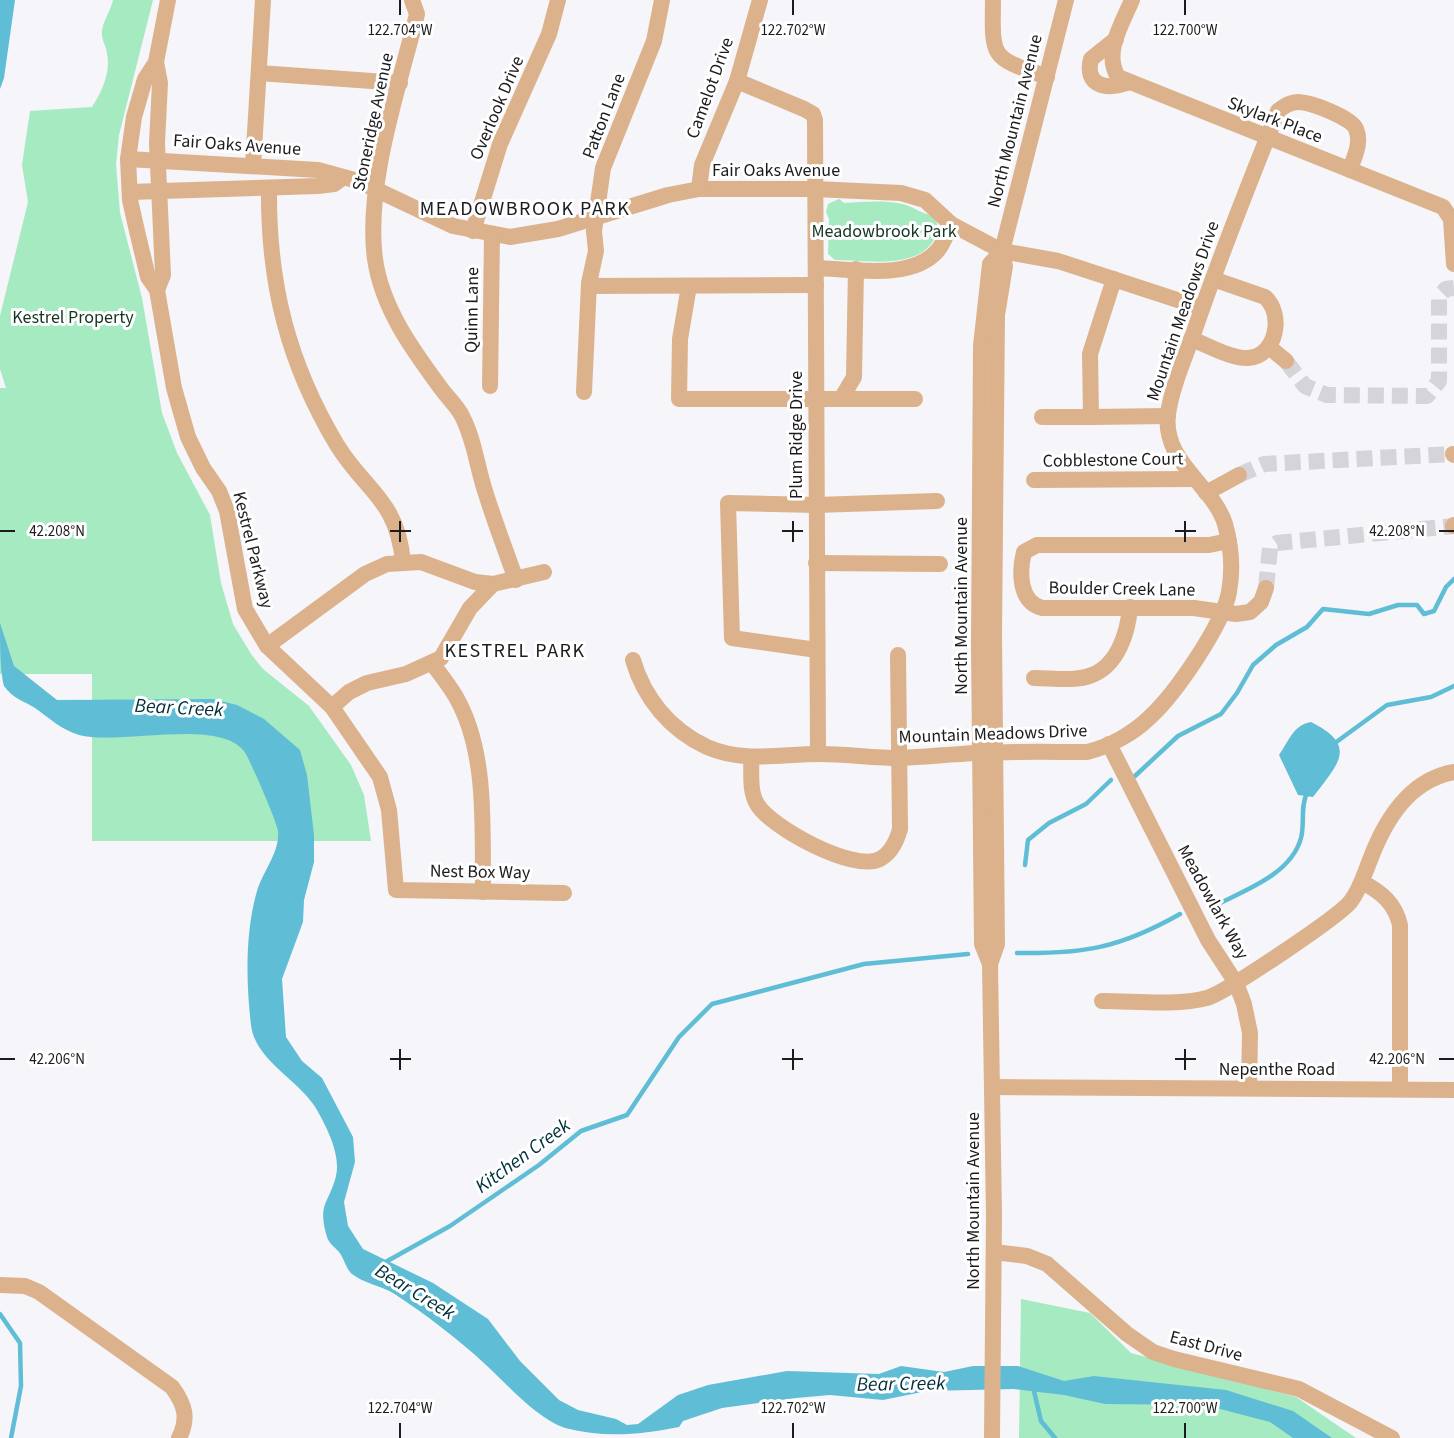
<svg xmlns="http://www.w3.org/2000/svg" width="1454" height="1438" viewBox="0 0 1454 1438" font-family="'Source Sans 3',sans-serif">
	<rect width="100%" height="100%" fill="#f5f5fa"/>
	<!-- green -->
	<g fill="#a5eac0">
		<path d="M113,0h40l-34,135 -3,29 4,49 22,85 20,115 15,40 33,62 11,68 12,41 18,30 12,15 46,37 42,59 13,30 7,46h-279v-167h-92v-286h6l-6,-19v-53l28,-114 -6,-37 8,-54 62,-4c10,-15 19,-35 15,-54 -1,-8 -6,-13 -5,-22 1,-10 9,-21 11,-31z"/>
		<path d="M839,199l5,4c19,-1 39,-3 58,1 11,2 20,11 31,11 6,10 7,16 0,26 -18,29 -68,19 -98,19l-7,-6 1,-35 -3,-7 2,-8z"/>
		<path d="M1021,1299l69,14 41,40 165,44 60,41h-337z"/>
	</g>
	<!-- water -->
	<g fill="#5fbed5">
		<path d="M0,0h15l-11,78 -4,11z"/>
		<path d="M0,623l14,43 43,34 156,-1 24,6 27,14 36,31 7,25 7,60v27l-10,38 -1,22 -21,57 4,58 16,24 20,17 31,59 2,25 -11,40 4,24 15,23 70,34 55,36 32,42 39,39 19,10 38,9 11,6 11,-1 40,-29 30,-10 79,-14 92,3 22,-8 43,6 29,-6h45l46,15 30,-5 132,14 67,21 39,27h-39l-23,-16 -65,-17 -100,-1 -41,-9 -51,-6 -86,2 -44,9 -53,-5 -34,3 -74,10 -39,13 -4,6c-39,8 -76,11 -114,1 -29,-10 -58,-44 -80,-64 -28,-26 -60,-50 -92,-71 -12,-7 -30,-10 -41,-19 -6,-5 -8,-16 -13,-22 -4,-5 -10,-8 -12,-15 -10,-34 2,-33 9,-61 5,-21 -9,-48 -19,-66 -17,-30 -62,-49 -66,-85 -5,-42 -6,-93 6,-134 6,-20 23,-39 21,-60 -1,-9 -27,-68 -32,-77 -23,-38 -126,-8 -167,-19 -17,-5 -30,-17 -44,-27 -11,-7 -23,-10 -31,-22 -4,-15 -4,-46 -4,-63z"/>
		<path d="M1311,722c48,24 27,42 2,75l-15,-2 -19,-40c10,-14 14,-30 32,-33z"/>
	</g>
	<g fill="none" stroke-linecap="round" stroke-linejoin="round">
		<!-- stream -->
		<g stroke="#5fbed5" stroke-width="4.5">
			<path d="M1335,743l52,-38 44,-8 23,-11"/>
			<path d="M1135,776l43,-40 43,-22 16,-21 16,-28 23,-20 31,-18 16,-18 46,5 29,-9h19l7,9 10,-3 12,-24 8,-8"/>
			<path d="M1025,865l3,-25 21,-17 37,-19 25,-24"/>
			<path d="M1212,907c31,-16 79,-32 89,-69 4,-15 -1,-31 6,-45"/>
			<path d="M1017,953c67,1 103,-5 163,-39"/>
			<path d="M382,1264l68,-38 89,-61 42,-34 46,-16 52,-78 33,-33 152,-40 104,-10"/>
			<path d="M0,1314l20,29 1,43 -10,52"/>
			<path d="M1033,1387l8,34 14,17"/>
		</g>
		<!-- minor-tunnel -->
		<g stroke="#d4d4d9" stroke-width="16" stroke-dasharray="16 8" stroke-linecap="butt">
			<path d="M1286,361l19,25 22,9 100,1 12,-15v-85l7,-7 8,-1"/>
			<path d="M1239,475l25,-11 189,-10"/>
			<path d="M1266,588l4,-40 7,-5 176,-17"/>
		</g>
		<!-- minor -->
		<g stroke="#dbb28c" stroke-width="16">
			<path d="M168,0l-12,62 -11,17 -11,38 -6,42 2,41 7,31 11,46 9,13 17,98 14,49 15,31 16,23 8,20 18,98 22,37 65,61 48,70 9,33 7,80 168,3"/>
			<path d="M412,0l5,14c-18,74 -52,170 -42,245 7,49 37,90 65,128 7,10 17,19 22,29 13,25 15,52 24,78 9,29 20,57 30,86"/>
			<path d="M993,0c-1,60 -2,57 54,77"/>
			<path d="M1132,0c-10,24 -29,53 -14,77l325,130 8,12 3,45"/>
			<path d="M1116,39l-25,20c-7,27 15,31 36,24"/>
			<path d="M156,62l4,21 -3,60 6,132 -6,15"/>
			<path d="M259,73l141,10"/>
			<path d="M737,81l67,28 9,5 2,6 3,634"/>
			<path d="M128,159l190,11 40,11 95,45 57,11 48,-8 110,-34 31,-6h116l86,4 24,7 26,24 51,27 56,10 144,47"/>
			<path d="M253,166l10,-166"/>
			<path d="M269,188c-1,96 19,175 68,257 29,47 60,54 66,117"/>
			<path d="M699,189l3,-24 35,-84 23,-81"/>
			<path d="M130,192l188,-6 16,-2 8,-6"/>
			<path d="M473,231l27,-87 49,-110 9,-34"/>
			<path d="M816,268c36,1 96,13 122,-18 6,-7 9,-18 13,-26"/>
			<path d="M1114,279l-24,75 1,63 77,-1"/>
			<path d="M589,286l227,-1"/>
			<path d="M689,286l-9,53 -1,60h236"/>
			<path d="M1191,339c17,6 40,20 57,19 29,-2 36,-44 17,-61l-52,-18"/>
			<path d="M1269,347l17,14"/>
			<path d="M490,386l2,-151"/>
			<path d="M584,392l5,-109 7,-32 -2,-20 9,-63 51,-127 8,-41"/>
			<path d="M841,399l13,-22 2,-108"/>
			<path d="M1042,417h49"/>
			<path d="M1453,454l1,1"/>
			<path d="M1034,480l159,-1"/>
			<path d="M1206,493l33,-18"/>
			<path d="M1453,526l1,-1"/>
			<path d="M1229,541l-20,4h-172l-13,7c-5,20 -5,50 18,56h152l42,6 14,-2 11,-10 5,-14"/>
			<path d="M816,563l124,1"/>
			<path d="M267,646l98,-72 22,-10 34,-2 54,20 18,2 51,-12"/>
			<path d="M817,650l-85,-12 -4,-135 88,2 121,-4"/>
			<path d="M633,660c11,38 37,70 74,87 37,16 73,7 112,7 27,0 54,4 82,4 25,-1 51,-4 77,-5 36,-2 73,-1 109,-1 22,-5 47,-19 63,-35 25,-23 73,-92 79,-125 4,-22 2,-47 -4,-68 -12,-39 -63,-62 -57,-110 4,-28 17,-56 26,-82 25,-74 55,-148 84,-221 6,-5 12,-9 20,-9 13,0 54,16 58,27 6,14 -2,28 -6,41"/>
			<path d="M432,663c8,11 17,22 24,34 32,56 26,132 27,195"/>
			<path d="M1034,678c18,0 41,4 58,-3 26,-10 36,-43 38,-68"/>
			<path d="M332,707l17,-15 18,-9 39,-9 35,-16 29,-50 23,-24"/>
			<path d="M1109,744l99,196 28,43 8,21 6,29 -1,55"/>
			<path d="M751,758c1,15 -2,33 6,46 13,23 97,69 123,55 11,-6 17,-19 20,-30l-2,-174"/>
			<path d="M1362,882c19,10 33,21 38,43v163"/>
			<path d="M990,964l7,-20 -3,-310 3,-319 8,-49 -3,-15 64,-251"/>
			<path d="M1102,1001c33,0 73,5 105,-3 18,-5 133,-82 144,-97 9,-12 13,-26 19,-41 15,-40 39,-80 84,-88"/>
			<path d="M992,1087l462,3"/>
			<path d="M994,1252l33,4 20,8 80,70 26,18 21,7 125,30 93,49"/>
			<path d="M0,1285l25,1 14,6 133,95c13,18 17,31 7,51"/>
			<path d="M992,1438l2,-223 -4,-251 -8,-20 -3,-299 2,-299 9,-82 12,-13"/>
		</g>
	</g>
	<!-- ticks -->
	<path fill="none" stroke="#1c1c1e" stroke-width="2" d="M400,0v15M793,0v15M1185,0v15M400,521v21M793,521v21M1185,521v21M0,531h15M390,531h21M782,531h21M1175,531h21M1439,531h15M400,1049v21M793,1049v21M1185,1049v21M0,1059h15M390,1059h21M782,1059h21M1175,1059h21M1439,1059h15M400,1423v15M793,1423v15M1185,1423v15"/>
	<g text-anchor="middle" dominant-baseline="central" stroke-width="6" stroke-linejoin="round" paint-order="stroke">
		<!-- street labels -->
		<g font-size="18" fill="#1c1c1e" stroke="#fff">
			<text transform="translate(710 88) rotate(-70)">Camelot Drive</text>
			<text transform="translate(497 108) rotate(-67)">Overlook Drive</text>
			<text transform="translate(604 116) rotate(-69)">Patton Lane</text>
			<text transform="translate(1275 120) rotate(21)">Skylark Place</text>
			<text transform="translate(1015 121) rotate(-76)">North Mountain Avenue</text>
			<text transform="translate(373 122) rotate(-78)">Stoneridge Avenue</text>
			<text transform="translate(237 145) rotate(4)">Fair Oaks Avenue</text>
			<text x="776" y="170">Fair Oaks Avenue</text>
			<text transform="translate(472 310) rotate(-89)">Quinn Lane</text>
			<text transform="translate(1183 311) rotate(-71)">Mountain Meadows Drive</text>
			<text transform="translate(796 435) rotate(-90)">Plum Ridge Drive</text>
			<text transform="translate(1113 460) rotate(-1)">Cobblestone Court</text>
			<text transform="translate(253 550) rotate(76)">Kestrel Parkway</text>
			<text transform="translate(1122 589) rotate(1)">Boulder Creek Lane</text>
			<text transform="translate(961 606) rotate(-90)">North Mountain Avenue</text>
			<text transform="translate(993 734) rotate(-2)">Mountain Meadows Drive</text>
			<text transform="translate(480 872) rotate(1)">Nest Box Way</text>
			<text transform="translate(1213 902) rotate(61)">Meadowlark Way</text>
			<text x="1277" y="1069">Nepenthe Road</text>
			<text transform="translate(973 1201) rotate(-90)">North Mountain Avenue</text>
			<text transform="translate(1206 1346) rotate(15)">East Drive</text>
		</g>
		<!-- park labels -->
		<g font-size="18" fill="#163624" stroke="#fff">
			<text x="884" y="231">Meadowbrook Park</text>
			<text x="73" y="317">Kestrel Property</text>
		</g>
		<!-- neighbourhood labels -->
		<g font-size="20" letter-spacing="1.5" fill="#1c1c1e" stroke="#fff">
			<text x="525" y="209">MEADOWBROOK PARK</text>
			<text x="515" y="651">KESTREL PARK</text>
		</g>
		<!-- water labels -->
		<g font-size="20" font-style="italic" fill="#00303a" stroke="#fff">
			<text transform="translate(179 708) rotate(3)">Bear Creek</text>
			<text transform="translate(523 1156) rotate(-36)">Kitchen Creek</text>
			<text transform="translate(415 1292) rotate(31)">Bear Creek</text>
			<text transform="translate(901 1384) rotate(-1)">Bear Creek</text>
		</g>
	</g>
	<g font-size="15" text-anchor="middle" fill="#1c1c1e" stroke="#fff" stroke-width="6" stroke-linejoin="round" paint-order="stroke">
		<text x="400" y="35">122.704°W</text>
		<text x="793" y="35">122.702°W</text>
		<text x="1185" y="35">122.700°W</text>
		<text x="57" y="536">42.208°N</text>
		<text x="1397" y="536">42.208°N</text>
		<text x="57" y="1064">42.206°N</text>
		<text x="1397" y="1064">42.206°N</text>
		<text x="400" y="1413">122.704°W</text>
		<text x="793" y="1413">122.702°W</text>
		<text x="1185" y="1413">122.700°W</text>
	</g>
</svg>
